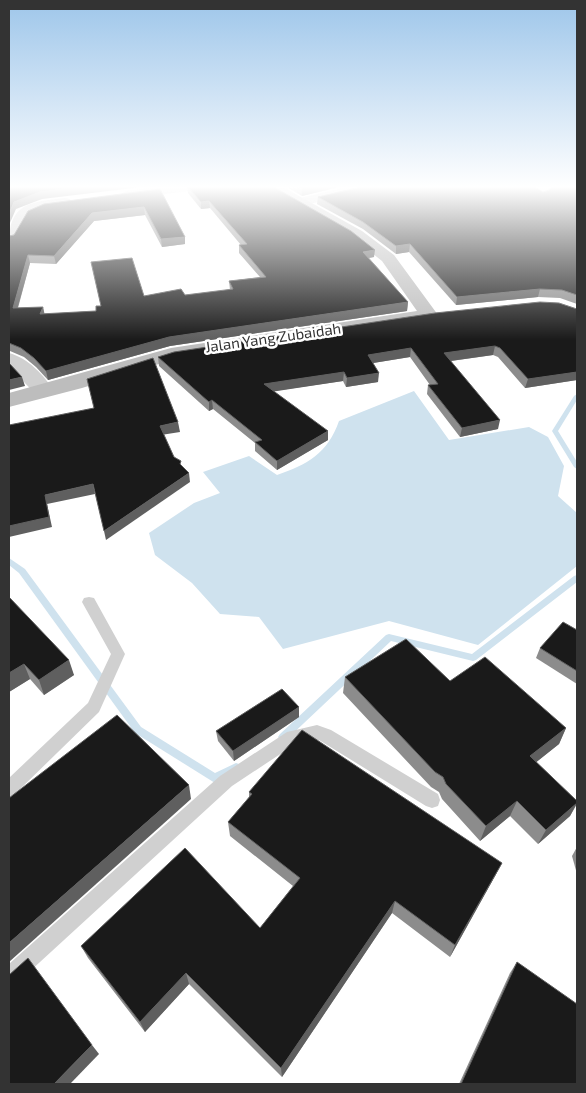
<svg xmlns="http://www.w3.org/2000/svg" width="586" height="1093" viewBox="0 0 586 1093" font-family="'Exo 2',sans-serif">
	<rect width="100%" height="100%" fill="#fff"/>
	<!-- water -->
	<path fill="#cfe2ee" d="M414,391l35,49 80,-13 19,10 16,29 -6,30 19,17v53l-99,79 -89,-24 -106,28 -24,-32 -39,-3 -28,-31 -37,-28 -6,-22 45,-30 26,-10 -17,-21 46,-16 28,19c30,-10 51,-22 62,-54z"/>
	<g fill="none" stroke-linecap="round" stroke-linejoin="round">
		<!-- stream -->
		<g fill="#cfe2ee" fill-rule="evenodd">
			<path d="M577,394v6l-19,31 19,31v7l-3,-2 -22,-36 22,-35z"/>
			<path d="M9,558l16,11 116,158 74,46 21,-10 3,1 2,3 -2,3 -24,13 -80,-50 -116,-160 -10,-8z"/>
			<path d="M577,575v7l-101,78 -3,1 -82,-20 -105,99 -3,1 -3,-1 -2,-3 2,-3 106,-99 3,-1 83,20 102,-78z"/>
		</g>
		<!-- lane -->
		<g fill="#d0d0d0" fill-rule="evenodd">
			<path d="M89,597l5,1 31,56 -26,58 -84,82 -6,3v-19l79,-75 23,-49 -29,-52 2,-4z"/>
			<path d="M317,725l14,5 107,64 2,6 -2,6 -6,2 -6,-2 -107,-66 -22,3 -65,43 -216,198 -7,3v-23l211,-188 67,-44z"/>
		</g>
		<!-- street -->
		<g fill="#d0d0d0" fill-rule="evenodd">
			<path d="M158,187h38l-7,4 -63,8 -7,-4 7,-4z"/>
			<path d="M347,187h23l-2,3 -67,16 -7,-4 2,-3z"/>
			<path d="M539,187h13l-6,9 -5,1 -7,-4z"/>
			<path d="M65,198l5,1 2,3 -2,3 -25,4 -17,8 -14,25 -5,1c0,-40 21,-41 56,-45z"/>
			<path d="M9,353c19,5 35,22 45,38l-3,4c-18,5 -28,-18 -42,-28z"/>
		</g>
		<!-- secondary -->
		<path fill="#bdbdbd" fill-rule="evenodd" d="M266,187h17l79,44 32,24 44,60 -2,4 -261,40 -93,29 -73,19v-14l162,-45 246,-37 -35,-50 -30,-24z"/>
	</g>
	<!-- wall -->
	<g fill="#8c8c8c">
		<path d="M187,187h87l100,70 -5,1 39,44 -1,9 -237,35 -122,34 -12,-13 -12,-10 -14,-6 -1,1v-116l151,-47 25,55 -23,3 -17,-32 -51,6 -38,43 -26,-1 -12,45 25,-1 1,7 52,-3 5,-5 43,-10 41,-1 45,-5 -1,-9 31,-4 -21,-24v-8h2l-31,-37 -9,1 -13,-16z"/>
		<path d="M287,187h52l-37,9z"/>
		<path d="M577,187v117l-17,-6 -22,-1 -82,8 -47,-53 -13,2 -33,-25 -46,-25 1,-7 219,-9 6,4z"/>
		<path d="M577,309v71l-52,8 -27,-31 -5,-2 -42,6 47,68 -38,8 -33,-43 1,-9h2l-20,-28 -37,6 5,19 -32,5 -3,-6 -69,10 54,49 -51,30 -22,-19v-8l-42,-34 -4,2 -50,-45 -1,-9z"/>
		<path d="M9,597l65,78 -30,20 -14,-16 -21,13z"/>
		<path d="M577,630v54l-41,-26 4,-10z"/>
		<path d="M345,677l105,4 116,47 -7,16 -23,18 41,39v3l-7,12 -32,28 -28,-28 -30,25 -38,-42 -3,-7 -8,-5 -88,-94z"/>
		<path d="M299,707v10l-65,44 -16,-20 -2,-10z"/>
		<path d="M249,792l253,71 -7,13 -45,81 -58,-44 -110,164 -93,-93 -44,48 -57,-74 -7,-12 179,-18 33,-42 -63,-50 -2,-14 21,-25z"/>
		<path d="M577,847v27l-5,-18z"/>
		<path d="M517,962l60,122h-118l51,-111z"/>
	</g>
	<!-- shaded-wall -->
	<g fill="#5f5f5f">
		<path d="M83,187h59l-100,12 -26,10 -7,16v-11l5,-12 26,-10z"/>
		<path d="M309,187h30l-37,9v-8z"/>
		<path d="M209,201l1,7 -9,1v-7z"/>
		<path d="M144,207l1,8 -51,6 -38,43 -2,-8 38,-43z"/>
		<path d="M185,237v7l-23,3 -1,-8z"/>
		<path d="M410,244l-1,8 -13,2v-8z"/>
		<path d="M375,250l-1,7 -12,2 1,-7z"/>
		<path d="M28,255l2,8 -15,54 -2,-9z"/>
		<path d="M540,289l-2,8 -82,8 1,-8z"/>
		<path d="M408,302l-1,9 -237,35 -122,34 -2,-9 123,-34z"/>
		<path d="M43,307l2,9 -5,-2z"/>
		<path d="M495,346l-2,9 -50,7 1,-9z"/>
		<path d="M411,348l-1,9 -43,7 1,-9z"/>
		<path d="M344,372l-1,9 -79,12v-9z"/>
		<path d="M577,372v8l-52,8 3,-9z"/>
		<path d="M379,373l-1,9 -32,5 1,-9z"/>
		<path d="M22,377l3,9 -16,4v-10z"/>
		<path d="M212,400l1,9 -4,2v-9z"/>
		<path d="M500,420l-2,9 -38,8 2,-9z"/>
		<path d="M178,422l2,10 -19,3 -1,-9z"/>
		<path d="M328,431v9l-51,30v-9z"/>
		<path d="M189,473l1,9 -84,58 -2,-9z"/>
		<path d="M93,484l2,10 -48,10 5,23 -43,10v-11l36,-31z"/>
		<path d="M69,660l5,15 -30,20 -5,-15z"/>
		<path d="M24,664l6,15 -21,13v-19z"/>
		<path d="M299,707v10l-65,44 -1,-10z"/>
		<path d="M566,728l-7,16 -35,28 6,-16z"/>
		<path d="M189,785l2,14 -182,163v-19z"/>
		<path d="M517,801l-7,15 -30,25 6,-15z"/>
		<path d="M577,803l-7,13 -32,28 8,-14z"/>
		<path d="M502,863l-7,13 -45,81 5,-12z"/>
		<path d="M395,901l-3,12 -110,164 -1,-9z"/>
		<path d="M186,973l3,11 -44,48 -5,-10z"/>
		<path d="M92,1045l7,9 -29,30h-16z"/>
	</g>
	<!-- building -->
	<g fill="#1a1a1a" stroke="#5f5f5f">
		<path d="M9,187h74l-43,5 -26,10 -5,12z"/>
		<path d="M188,187h86l77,44 24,19 -12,2 45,50 -239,35 -123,34 -12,-13 -13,-10 -12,-5v-107l5,-1 14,-24 16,-7 116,-15 25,48 -24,2 -17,-32 -52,6 -38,43 -26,-1 -15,53 30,-1 -3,7 56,-3v-5h5l-10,-44 41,-4 12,38 37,-7 4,6 48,-6 -4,-8 37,-4 -27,-32 8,-1 -38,-43 -8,1z"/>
		<path d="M299,187h10l-7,1z"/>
		<path d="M360,187h175l8,5 6,-2 2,-3h26v108l-15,-5 -22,-1 -83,8 -47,-53 -14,2 -33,-24 -45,-25z"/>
		<path d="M540,302l19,1 18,6v63l-49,7 -28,-31 -5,-2 -51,7 56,67 -38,8 -34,-43 10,-1 -27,-36 -43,7 11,18 -32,5 -3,-6 -80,12 64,47 -51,30 -22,-19 7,-2 -50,-40 -3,2 -51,-45 16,-5 261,-39z"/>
		<path d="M153,358l25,64 -18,4 14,31 7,4 -1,3 9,9 -85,58 -11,-47 -48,11 4,22 -40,9v-104v3l85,-17 -7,-29z"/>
		<path d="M9,363l13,14 -13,3z"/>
		<path d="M9,597l60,63 -30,20 -15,-16 -15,9z"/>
		<path d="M563,622l14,8v41l-37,-23z"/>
		<path d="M406,639l44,42 35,-24 81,71 -36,28 47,45v2l-31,27 -29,-29 -31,25 -40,-42 -3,-7 -8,-5 -90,-95z"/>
		<path d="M282,689l17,18 -66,44 -17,-20z"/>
		<path d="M117,715l72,70 -180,158v-145z"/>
		<path d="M302,730l200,133 -47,82 -60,-44 -114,167 -95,-95 -46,49 -59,-76 104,-98 75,80 40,-50 -72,-56 24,-28 -3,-2z"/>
		<path d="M28,958l64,87 -38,39h-45v-109z"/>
		<path d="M517,962l60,42v80h-116z"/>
	</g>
	<!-- sky -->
	<linearGradient id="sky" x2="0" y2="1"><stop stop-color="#9ec6ea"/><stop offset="0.55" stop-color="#fff"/><stop offset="1" stop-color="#fff" stop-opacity="0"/></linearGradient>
	<rect width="586" height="340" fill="url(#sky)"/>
	<g text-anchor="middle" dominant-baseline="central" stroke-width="5" stroke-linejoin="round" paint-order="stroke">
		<!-- far-street labels -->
		<g font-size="15" fill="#333" stroke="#fff">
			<text transform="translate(273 337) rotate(-8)">Jalan Yang Zubaidah</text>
		</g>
	</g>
	<!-- border -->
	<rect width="586" height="1093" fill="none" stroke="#333333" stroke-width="20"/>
</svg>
